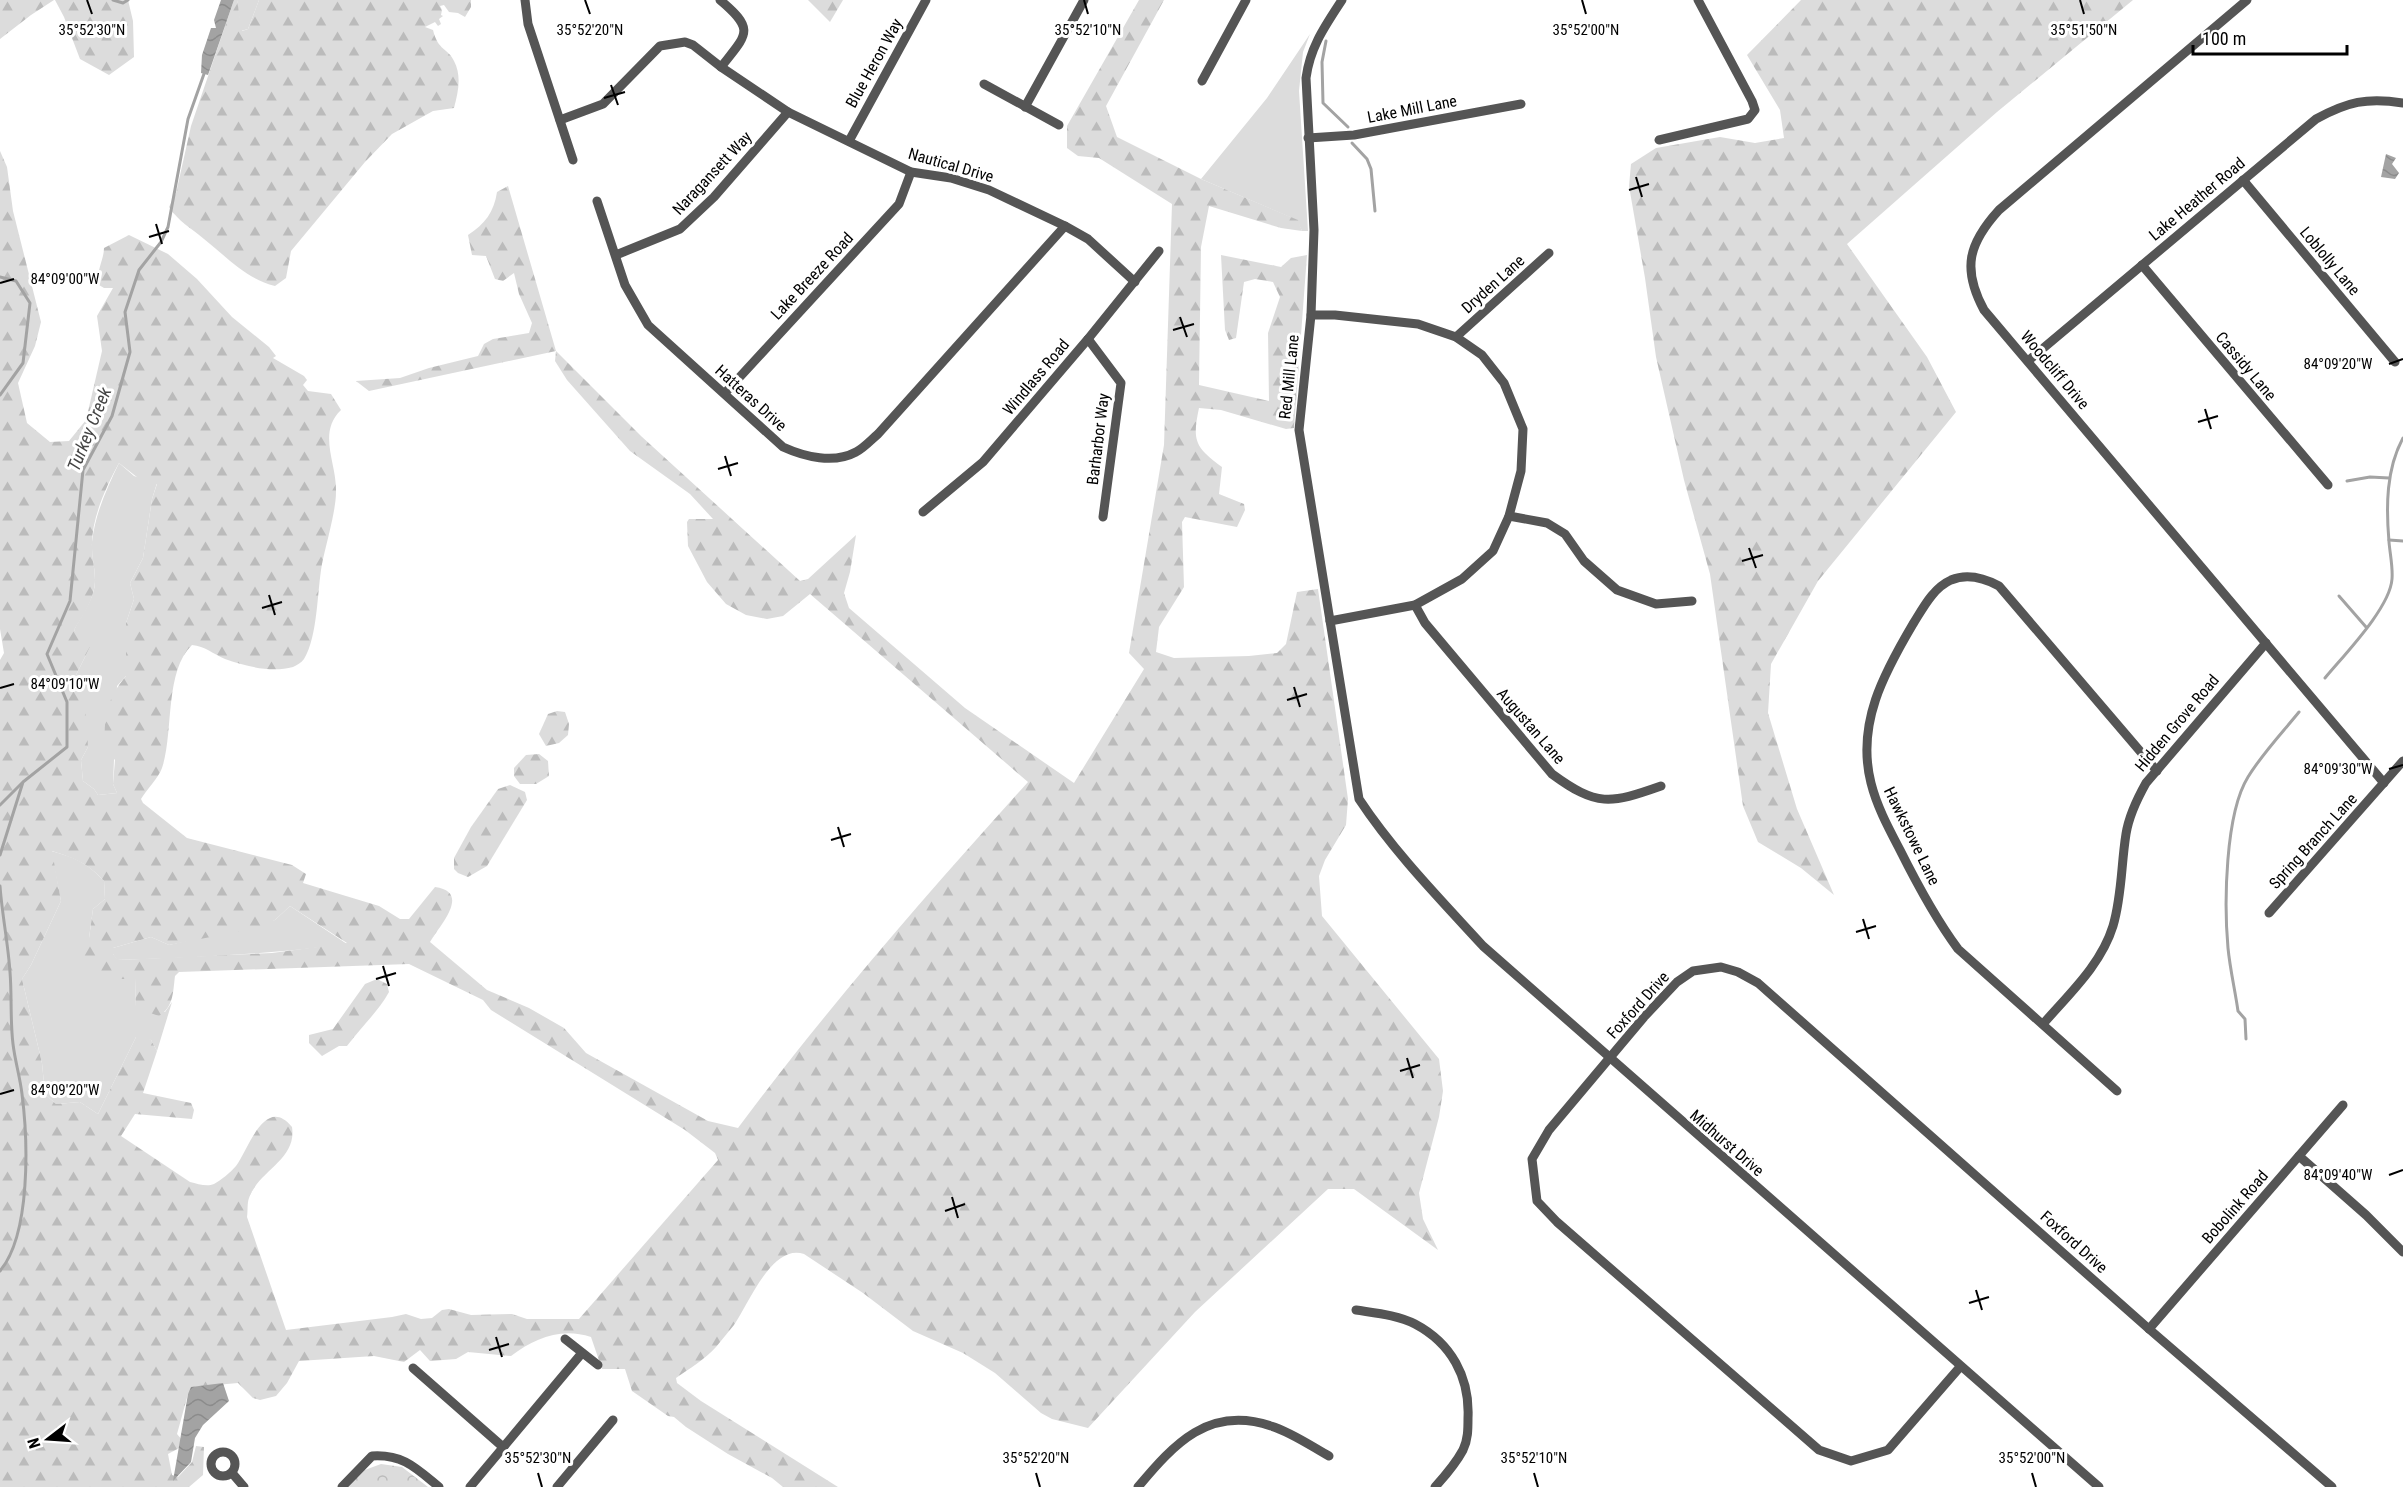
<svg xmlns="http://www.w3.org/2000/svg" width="2403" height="1487" viewBox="0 0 2403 1487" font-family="'Roboto Condensed',sans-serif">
	<defs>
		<pattern id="forest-firs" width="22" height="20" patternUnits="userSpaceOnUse" patternTransform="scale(1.5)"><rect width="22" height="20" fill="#dcdcdc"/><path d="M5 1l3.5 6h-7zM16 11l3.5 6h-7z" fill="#bbb"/></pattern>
		<pattern id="park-crowns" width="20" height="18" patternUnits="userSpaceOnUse" patternTransform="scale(1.5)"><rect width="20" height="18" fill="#dcdcdc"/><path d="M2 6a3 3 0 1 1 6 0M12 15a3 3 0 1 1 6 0" fill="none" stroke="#bbb"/></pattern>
		<pattern id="water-waves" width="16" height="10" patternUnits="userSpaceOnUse" patternTransform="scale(1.5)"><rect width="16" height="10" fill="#a3a3a3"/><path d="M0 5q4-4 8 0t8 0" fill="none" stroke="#8b8b8b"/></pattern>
	</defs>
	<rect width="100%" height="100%" fill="#fff"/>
	<!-- grass -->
	<g fill="#dcdcdc">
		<path d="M237,0h22l-11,29 -7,2z"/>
		<path d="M1310,34l-7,18 -4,39 9,140h-6l-5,-11 -96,-41 66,-81z"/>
		<path d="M119,463l15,13 23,7 -5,16 -9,59 -13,25 4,16 -8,24v53l-9,10 -4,98 4,9 -19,2 -4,-6 -11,-8 -2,-21 7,-13 -13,-70 15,-30 -16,-17c8,-15 22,-33 21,-51 0,-12 -4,-25 -3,-37 3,-28 15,-54 27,-79z"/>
		<path d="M51,851c25,7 35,11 53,30l1,18 -12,10 -4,29 46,41 1,28 29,5 7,-10 -15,49 -6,-11 -15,-3 -38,77 -18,-12 -24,2 -11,-10 -3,-31 -20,-84 9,-14 30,-64z"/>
		<path d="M290,906l57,38c-76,10 -152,14 -230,16l-4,-6v-6l38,-11 18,8 106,-25z"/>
	</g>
	<!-- forest -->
	<g fill="url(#forest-firs)" fill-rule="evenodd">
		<path d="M0,0h54l-23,15 -31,24z"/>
		<path d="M55,0h73l5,21 1,36 -25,18 -29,-16 -16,-42z"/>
		<path d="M234,0h3l5,31 6,-2 11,-29h212v7l-6,10 -7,-4 -9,-1 -5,-7 -4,1 2,4 -1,5 2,1 -4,3 2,5 -3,2 -3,-4 -10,5 8,3c5,21 15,18 21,31 8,15 4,32 0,47l-21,3 -41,23 -27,28 -74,89 -5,27 -11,8c-29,-7 -48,-29 -71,-47 -13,-11 -26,-18 -35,-32l7,-14 15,-67z"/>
		<path d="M808,0h35l-13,22z"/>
		<path d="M1139,0h25l-58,106 11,31 84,42 97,41 4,11 -21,-3 -72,-22 -8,41 -2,138 70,16 -1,-68 12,-36 -7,-15 -18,-3 -11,3 -8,56 -7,2 -4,-10 -4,-75 60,12 10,-9 16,-3 -13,173 -8,1 -65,-19 -22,-2c-7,33 -4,39 23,59l-3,27 25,10 1,6 -8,17 -52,-10 -3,5 2,65 -25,40 -3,25 18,6 75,-2 28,-3 9,-9 11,-52 21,-3 30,210 -2,26 -21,35 -6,16 3,40 117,143 4,32 -4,26 -20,76 4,26 15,31 -84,-61h-26l-133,123 -107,116 -36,-9 -11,-6 -46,-40 -32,-20 -50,-22 -50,-38 -59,-39c-32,-11 -56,51 -70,71 -6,7 -12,15 -18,22 -11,12 -27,22 -40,31l1,5 24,18 137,86h-55l-11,-9 -44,-24 -42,-27 -12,-10 -6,-1 -36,-25 -7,-22h-23l-11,-32c-30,-10 -56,1 -80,19l-43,-4 -12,7 -26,2 -10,-11 -16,12 -30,-6 -75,5 -12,22 -11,13 -16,4 -7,-2 -15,-15 -44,4 -6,7 -11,40 6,7v5l-15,8 4,21 6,2 14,-15 4,-16 8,1 -1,28 -14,12h-189v-827l4,-7 -4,-24v-478l7,16 6,44 28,111 -6,24 -17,37 9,40 23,19 19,-1 17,-21 16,-69 -5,-35 16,-28h-9l-5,-3c-4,-12 5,-25 5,-37l25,-13 39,19 29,25 35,38 37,30 7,9 -3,2 31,18 3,4 -4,5 5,6 23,3 10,16c-24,23 -4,53 -5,82 0,19 -10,52 -14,72 -5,27 -4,72 -18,95 -3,4 -7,6 -11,8 -22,6 -48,-1 -68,-8 -12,-5 -20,-13 -33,-14 -28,27 -18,88 -30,123 -3,9 -15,21 -21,31l2,4 44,35 105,27 14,9 -3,9 76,23 21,13h9l26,-32c36,5 6,37 -5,55l57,48 42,18 35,20 22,25 122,68 30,7c90,-121 189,-234 290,-346l-218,-188 -27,22 -16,3 -21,-4 -20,-11 -19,-22 -19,-36 -1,-24 2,-3h24l-23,-25 -60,-43 -63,-71 -12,-19 1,-10 -187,40 -13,-10 44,-3 29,-10 49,-12 6,-12 9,-5 36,-6 3,-10 -13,-29 -5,-21 -11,8 -8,-2 -9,-23 -14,-1 -4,-20c17,-11 26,-23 29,-43l11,-6 48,165 85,85 159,145 8,-2 48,-44 -6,37 -6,21 5,15 116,100 109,75 70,-114 -15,-16 35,-208 8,-241 -73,-46 -21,-2 -11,-8v-22zM119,463l28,22 10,-1 -5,15 -9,59 -13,25 4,16 -8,24v53c-21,25 -22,43 -21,73l10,11 -2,24 4,9 -19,2 -4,-6 -11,-8 -2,-21 7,-13 -1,-19 -4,-39 -8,-12 15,-30 -2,-7 -14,-10c7,-12 16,-24 19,-37 5,-15 -1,-31 -1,-46 -1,-28 14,-60 27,-84zM52,851c24,8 34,11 52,30l1,18 -12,10 -4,29 -10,6 14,35h42l1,29 23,8c15,-9 14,-25 16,-40l4,-4 230,-8 74,36 8,10 194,120 30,23 3,7 -139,159h-52l-15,-5 -41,1 -22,-6 -7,1 -10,8 -11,1 -15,-5 -14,3 -106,13 -39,-113c1,-6 0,-14 2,-19 10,-28 48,-38 43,-71 -27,-33 -44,23 -56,39 -5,6 -16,15 -22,18 -7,3 -16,0 -24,-2l-69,-46 14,-22 57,5 2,-9 -3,-7 -48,-10 14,-42 -6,-11 -8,-5 -7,2 -38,77 -18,-12 -24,2 -11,-10 -3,-31 -20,-84 9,-14 30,-64zM290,906l57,37 -75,10 -154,7 -5,-6v-6l38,-11 18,8 88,-17 18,-8z"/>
		<path d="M1801,0h332l-136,112 -150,132 80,113 29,55 -138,169 -47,83 -3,49 29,96 37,86 -33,-27 -43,-26 -15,-36 -33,-232 -26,-94 -28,-123 -11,-79 -16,-92 2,-22 25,-16 64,-11 35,6 29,-5 -4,-28 -33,-55z"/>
		<path d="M557,711l8,1 4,12 -1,11 -9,8 -13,3 -7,-12 9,-20z"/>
		<path d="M539,754l9,7 1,15 -13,8h-16l-6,-8v-8l12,-13z"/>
		<path d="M510,785l15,7 2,8 -40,66 -19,11 -10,-4 -4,-4v-11l17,-31 27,-38z"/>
		<path d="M377,979l10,5 2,8c-11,20 -28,35 -42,54h-8l-17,10 -13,-13v-8l24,-6 32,-45z"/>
	</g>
	<!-- park -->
	<path fill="url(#park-crowns)" d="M381,1464l21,3 26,20h-80l14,-16z"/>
	<!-- water -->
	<g fill="url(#water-waves)">
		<path d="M221,0h13l-26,75 -7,-2 1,-18 9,-27h5l-2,-8z"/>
		<path d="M2386,154l10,4 -4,6 7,9 -4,6 -14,-2z"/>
		<path d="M223,1383l6,18 -26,24 -8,13 -4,24 -18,19 15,-87 3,-7z"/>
	</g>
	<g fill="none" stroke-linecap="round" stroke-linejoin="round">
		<!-- stream -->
		<g stroke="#a3a3a3" stroke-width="3">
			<path d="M113,0l10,3 5,-3"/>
			<path d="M1326,41l-4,21 1,41 25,24"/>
			<path d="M1352,143l15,16 4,10 4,42"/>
			<path d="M0,277l16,4 14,22 -7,60 -23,32"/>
			<path d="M2347,481l23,-4 19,1"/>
			<path d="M2389,540l14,1"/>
			<path d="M2339,596l27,31"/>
			<path d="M2325,678c19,-23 65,-70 67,-99 1,-12 -2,-25 -3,-37 -3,-35 -3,-73 14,-104"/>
			<path d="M0,805l22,-22"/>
			<path d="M0,855l23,-73 44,-35v-45l-20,-48 23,-53 13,-131 29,-54 18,-64 -5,-40 14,-42 22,-28 7,-15 20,-108 17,-48"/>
			<path d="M0,886c2,28 8,57 10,86 2,24 0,48 3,72 2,17 7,33 9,50 6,47 9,140 -22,177"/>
			<path d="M2246,1039l-1,-20 -7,-8c-3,-21 -8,-42 -10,-63 -4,-44 -3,-134 20,-171 14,-23 34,-44 51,-65"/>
		</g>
		<!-- street -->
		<g stroke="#555" stroke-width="9">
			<path d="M525,0l3,24 45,136"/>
			<path d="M720,0c36,30 27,34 1,67"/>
			<path d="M1342,0c-17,26 -32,47 -36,78l8,152 -3,85 -12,115 60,369c35,53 81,100 124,147l616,541"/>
			<path d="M2247,0l-248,210c-31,34 -37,59 -15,100l400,473"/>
			<path d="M1202,81l44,-81"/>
			<path d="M984,84l75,41"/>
			<path d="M1025,107l59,-107"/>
			<path d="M560,120l43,-16 57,-58 25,-4 8,3 28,22 67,45 123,60 40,6 38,12 76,36 23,13 47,43"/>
			<path d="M1308,138l46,-3 167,-31"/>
			<path d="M1659,140l89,-21 7,-9 -3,-9 -54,-101"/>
			<path d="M849,141l77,-141"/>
			<path d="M2243,180l152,182"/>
			<path d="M597,201l28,84 23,40 135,122c22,10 51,17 73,5 8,-4 15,-12 22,-18l187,-208"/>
			<path d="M616,255l64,-26 34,-32 74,-85"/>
			<path d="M2142,265l186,220"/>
			<path d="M1311,315h24l83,9 38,13 26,18 22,28 19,46 -2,42 -12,45 -16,35 -31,28 -47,26 -85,16"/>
			<path d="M1456,337l93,-84"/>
			<path d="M1088,339l33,44 -18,134"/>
			<path d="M2028,361l288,-242c31,-17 51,-22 87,-16"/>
			<path d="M725,393l174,-189 12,-32"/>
			<path d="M923,512l60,-50 105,-123 71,-88"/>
			<path d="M1509,516l38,7 18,11 19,27 33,29 39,14 36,-3"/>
			<path d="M1415,605l10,18 127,151c45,33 58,30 109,12"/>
			<path d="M2269,913l134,-152"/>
			<path d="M2043,1024c26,-30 58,-59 70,-98 9,-30 8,-61 13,-92 3,-19 11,-35 20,-51l120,-140"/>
			<path d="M2117,1091l-159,-142c-23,-31 -41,-65 -58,-99 -11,-21 -23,-43 -29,-67 -15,-59 13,-110 42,-159 10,-16 20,-36 38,-44 17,-7 33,-2 48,6l158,185"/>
			<path d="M2299,1156l67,59 37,37"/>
			<path d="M1356,1310c19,3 42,5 59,14 36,19 55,53 53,94 0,11 0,22 -5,32 -7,13 -18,26 -28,37"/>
			<path d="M2149,1329l194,-224"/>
			<path d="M565,1339l33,26"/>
			<path d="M1960,1367l-72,83 -37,11 -32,-11 -262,-228 -20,-21 -5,-42 17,-29 95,-113 33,-35 16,-11 28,-4 17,5 20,11 391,346 183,158"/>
			<path d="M413,1368l90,79"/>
			<circle cx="223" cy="1464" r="12"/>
			<path d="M232,1473l12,14"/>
			<path d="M342,1487l30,-31c31,-2 44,12 67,31"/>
			<path d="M470,1487l112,-134"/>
			<path d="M557,1487l56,-67"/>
			<path d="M1138,1487c36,-43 71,-82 133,-61 20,6 40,20 58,30"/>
		</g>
	</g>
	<!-- ticks -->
	<path fill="none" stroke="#000" stroke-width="2" d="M87,0l5,14M585,0l5,14M1084,0l4,14M1582,0l4,14M2080,0l4,14M611,85l7,20M604,98l21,-6M1636,177l6,20M1629,190l20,-6M156,224l6,20M149,237l20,-6M0,283l14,-4M1180,317l7,20M1173,330l21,-6M2389,364l14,-5M2205,409l6,20M2198,422l20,-6M725,456l6,20M718,469l20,-6M1749,548l7,20M1742,561l21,-6M269,595l6,20M262,608l20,-6M1294,687l6,20M0,688l14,-4M1287,700l20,-6M2389,769l14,-4M838,827l6,20M831,840l20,-6M1863,919l6,20M1856,932l20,-6M383,966l6,20M376,979l20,-6M1407,1058l6,20M1400,1071l20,-6M0,1094l14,-4M2389,1175l14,-5M952,1197l6,21M945,1211l20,-7M1976,1290l6,20M1969,1303l20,-6M496,1337l6,20M489,1350l20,-6M538,1473l4,14M1036,1473l4,14M1534,1473l4,14M2032,1473l4,14"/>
	<g text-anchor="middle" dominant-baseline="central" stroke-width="6" stroke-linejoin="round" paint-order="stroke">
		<!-- street labels -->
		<g font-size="16" fill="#000" stroke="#fff">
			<text transform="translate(874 63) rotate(-61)">Blue Heron Way</text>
			<text transform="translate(1412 109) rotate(-11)">Lake Mill Lane</text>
			<text transform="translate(951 165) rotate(16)">Nautical Drive</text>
			<text transform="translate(712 173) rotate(-47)">Naragansett Way</text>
			<text transform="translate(2197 199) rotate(-40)">Lake Heather Road</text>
			<text transform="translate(2330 261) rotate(50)">Loblolly Lane</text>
			<text transform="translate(812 276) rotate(-47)">Lake Breeze Road</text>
			<text transform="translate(1493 284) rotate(-42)">Dryden Lane</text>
			<text transform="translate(2246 366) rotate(50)">Cassidy Lane</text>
			<text transform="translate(2055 370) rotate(50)">Woodcliff Drive</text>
			<text transform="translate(1036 377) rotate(-50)">Windlass Road</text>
			<text transform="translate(1289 377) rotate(-84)">Red Mill Lane</text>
			<text transform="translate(751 398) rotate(42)">Hatteras Drive</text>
			<text transform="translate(1098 439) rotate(-83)">Barharbor Way</text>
			<text transform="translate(2177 723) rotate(-50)">Hidden Grove Road</text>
			<text transform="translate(1531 726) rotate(49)">Augustan Lane</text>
			<text transform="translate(1912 836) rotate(64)">Hawkstowe Lane</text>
			<text transform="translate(2313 841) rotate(-48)">Spring Branch Lane</text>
			<text transform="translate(1638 1005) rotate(-48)">Foxford Drive</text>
			<text transform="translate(1727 1143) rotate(41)">Midhurst Drive</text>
			<text transform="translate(2235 1207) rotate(-49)">Bobolink Road</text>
			<text transform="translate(2074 1242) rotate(42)">Foxford Drive</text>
		</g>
		<!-- water labels -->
		<g font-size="18" font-style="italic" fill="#444" stroke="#fff">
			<text transform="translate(89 429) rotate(-68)">Turkey Creek</text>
		</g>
	</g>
	<g font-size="15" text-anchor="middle" fill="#000" stroke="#fff" stroke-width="6" stroke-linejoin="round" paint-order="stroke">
		<text x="92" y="35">35°52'30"N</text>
		<text x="590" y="35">35°52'20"N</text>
		<text x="1088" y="35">35°52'10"N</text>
		<text x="1586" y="35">35°52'00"N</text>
		<text x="2084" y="35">35°51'50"N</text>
		<text x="65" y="284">84°09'00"W</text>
		<text x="2338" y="369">84°09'20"W</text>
		<text x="65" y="689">84°09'10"W</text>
		<text x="2338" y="774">84°09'30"W</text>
		<text x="65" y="1095">84°09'20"W</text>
		<text x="2338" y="1180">84°09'40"W</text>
		<text x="538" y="1463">35°52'30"N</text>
		<text x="1036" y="1463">35°52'20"N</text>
		<text x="1534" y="1463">35°52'10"N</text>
		<text x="2032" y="1463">35°52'00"N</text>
	</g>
	<!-- north arrow -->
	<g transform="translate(48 1439) rotate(253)" stroke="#ffffff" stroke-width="4.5" paint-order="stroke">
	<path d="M0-4.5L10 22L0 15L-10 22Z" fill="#000000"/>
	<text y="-9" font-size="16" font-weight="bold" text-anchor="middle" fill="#000000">N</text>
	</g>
	<!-- scale -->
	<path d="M2193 45v9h154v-9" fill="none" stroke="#000000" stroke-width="3"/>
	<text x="2202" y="45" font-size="18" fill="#000000" stroke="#ffffff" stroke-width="4.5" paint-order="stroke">100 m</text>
</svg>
